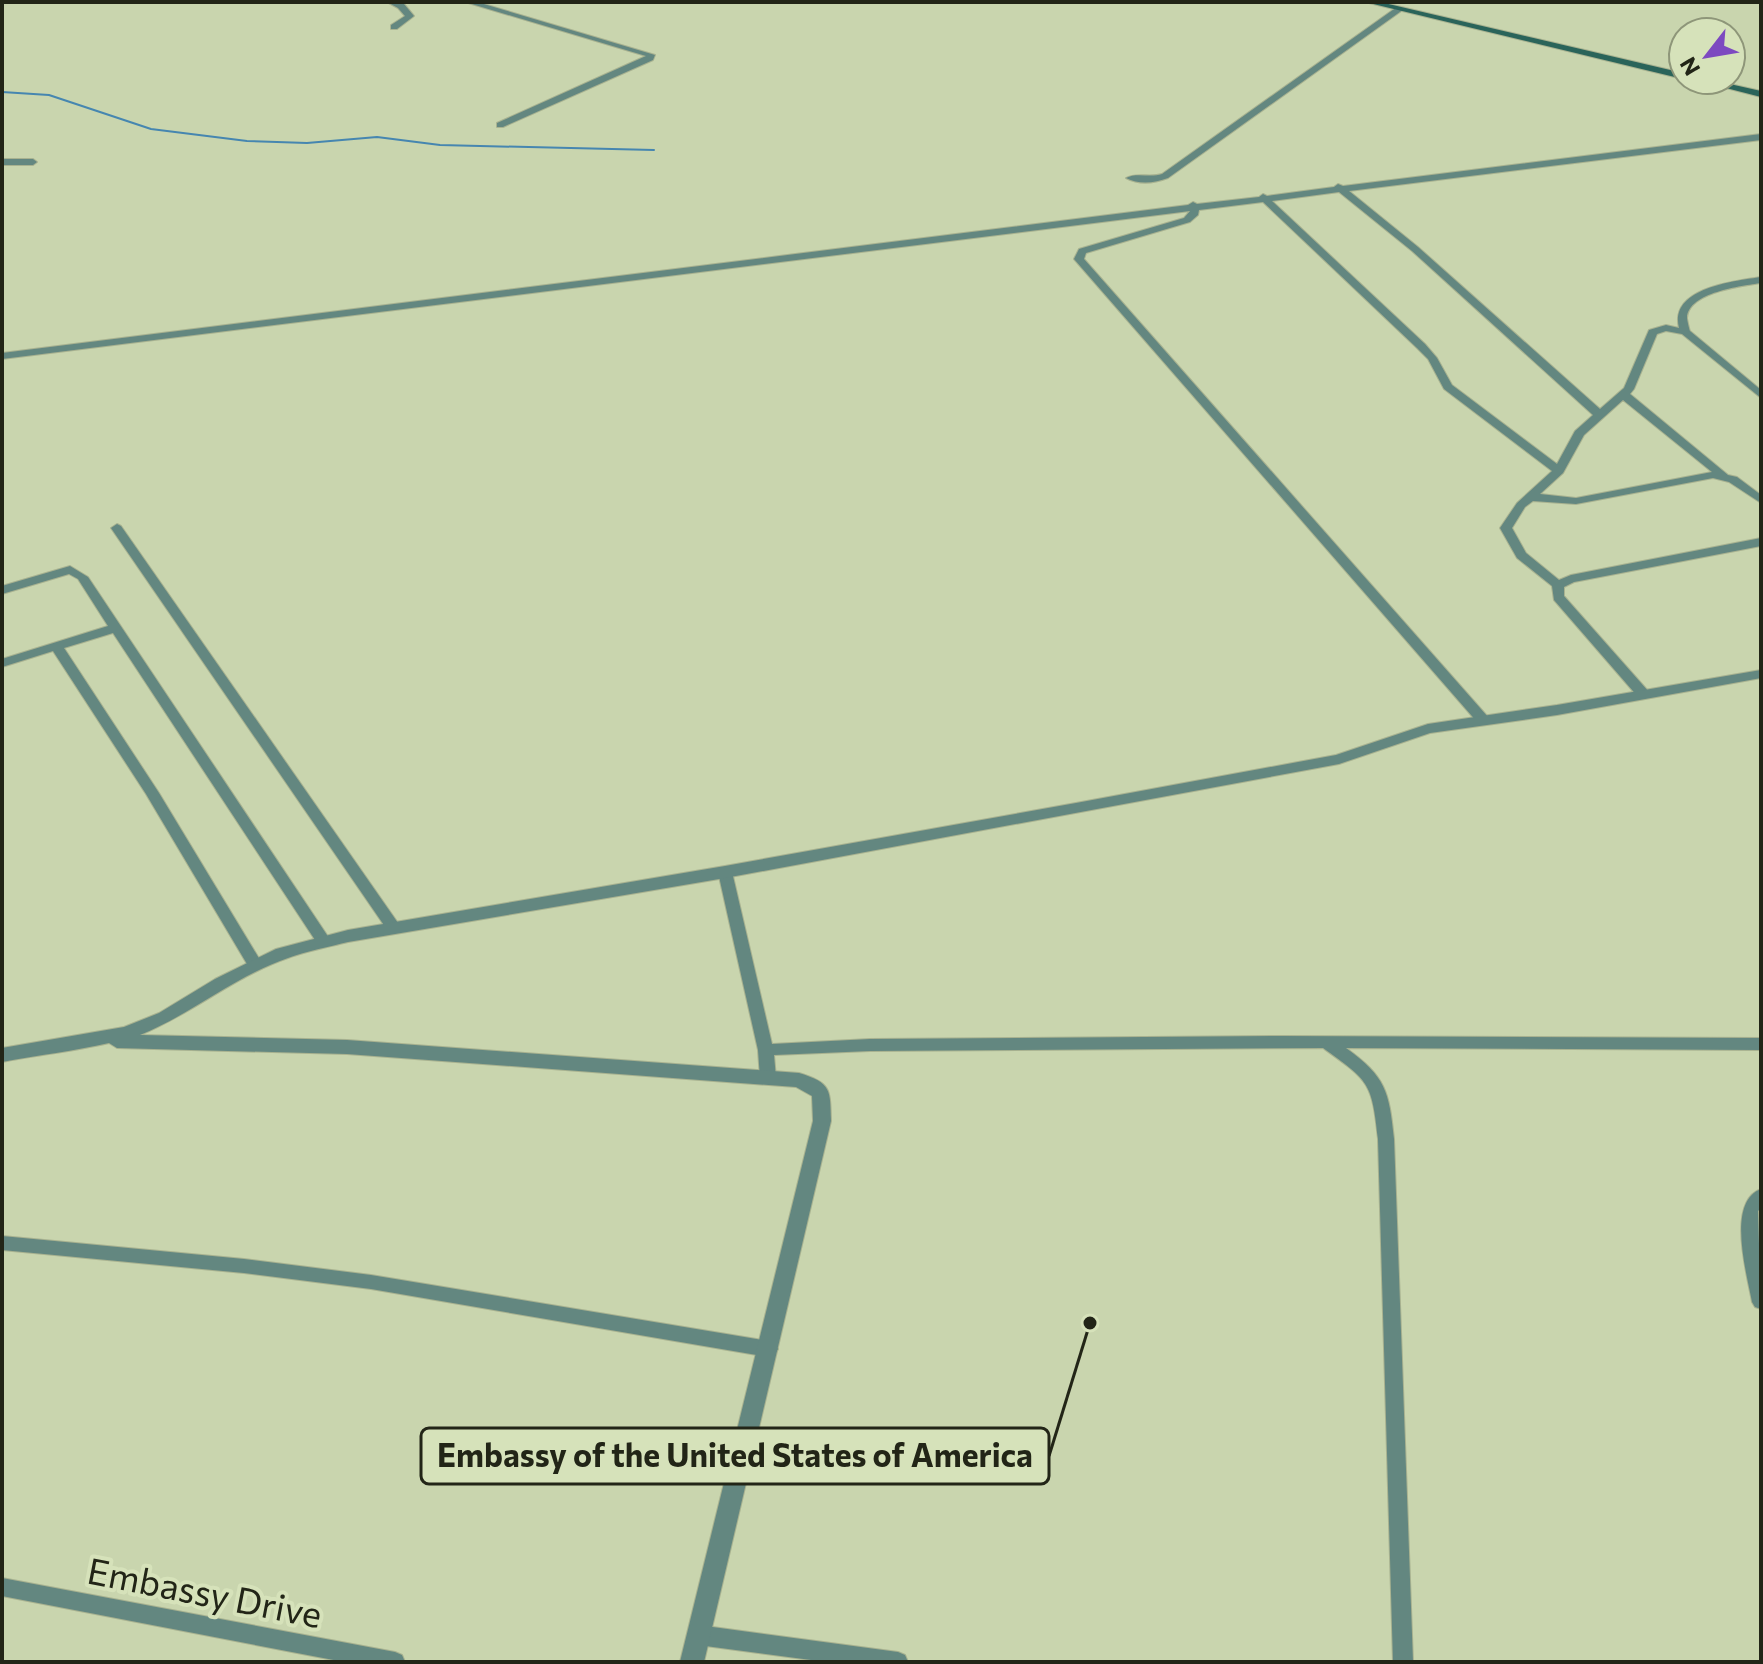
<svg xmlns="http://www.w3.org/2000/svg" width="1763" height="1664" viewBox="0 0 1763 1664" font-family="Commissioner,sans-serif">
	<rect width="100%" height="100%" fill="#c9d5ae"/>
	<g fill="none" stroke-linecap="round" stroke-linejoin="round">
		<!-- stream -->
		<path stroke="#4686b0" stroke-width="2" d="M2,92l47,3 102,34 96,12 60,2 70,-6 63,8 214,5"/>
		<defs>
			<g id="minor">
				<path d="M387,2l17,2 10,12 -17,13h-6v-4l14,-9 -7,-8z"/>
				<path d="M465,2h12l178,53 -2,5 -150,67h-6v-4l149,-67z"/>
				<path d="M1397,7l7,2 -236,169c-13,5 -29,7 -42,0 10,-6 24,0 36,-4z"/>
				<path d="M1761,134v6l-412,51 69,56 182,162 24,-21 25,-58 17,-5 13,3c-10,-40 55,-47 82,-51v6c-19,3 -73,9 -74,35 0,1 2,11 3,13l71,59v8l-79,-64 -16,-3 -9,3 -23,55 -4,5 98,81 9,2 24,18v8l-32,-21 -16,-4 -137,26 -43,-3 -8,6 -13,21 14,25 33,27 12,-5 190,-37v8l-187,36 -10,5v9l85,96 1,3 -6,4 -5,-1 -85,-98 -2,-14 -35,-28 -17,-30 17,-25 35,-32 -108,-82 -16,-30 -11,-11 -154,-146 -64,8 -1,5 -8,7 -104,31 -2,6 404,458 2,3 -7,4 -5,-1 -404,-464 5,-10 105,-31 6,-7 -1188,148v-6l1186,-148 5,-3 4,2 62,-7 4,-3 4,2 67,-9 4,-3 5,2zM1339,192l73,59 181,164 -18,16 -18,33 -105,-79 -15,-27 -12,-14 -153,-143zM1623,400l89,72 -136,26 -36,-4 23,-21 21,-38z"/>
				<path d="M2,159h31l4,3 -4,3h-31z"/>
				<path d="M117,524l4,2 277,397 2,4 -2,4h-10l-277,-403z"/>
				<path d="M70,566l18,11 241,361 2,4 -2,4h-10l-206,-313 -49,15 95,145 104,172 -3,4h-10l-104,-175 -93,-143 -51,16v-8l106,-33 -30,-47 -9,-5 -67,20v-8z"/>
				<path d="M725,867l7,5 40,172 98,-5 412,-3 479,2v12l-415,-2c40,29 43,43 48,91l19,523h-20l-15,-523c-6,-57 -9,-58 -55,-91l-453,3 -96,4 2,23 -2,4 -6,2 -6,-2 -2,-4 -2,-28 -40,-178z"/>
				<path d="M1761,1189v19l-3,3 3,98 -6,-2 -3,-5c-5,-28 -26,-100 9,-113z"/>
				<path d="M2,1236l242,23 127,16 398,66 6,3 3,5 -3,5 -6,3 -398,-68 -127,-16 -242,-23z"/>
				<path d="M2,1578l393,74 7,3 3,7h-61l-342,-66z"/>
				<path d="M698,1625l200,27 7,3 3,7h-82l-128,-17 -7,-3 -3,-7 3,-7z"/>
			</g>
			<path id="tertiary" d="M1761,670v8l-204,37 -127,18 -91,31 -614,114 -377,64c-20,5 -41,9 -60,16 -53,18 -96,56 -148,77l207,5 452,33c33,10 31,17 32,48l-127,541h-24l133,-541 -1,-25 -16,-9 -449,-33 -230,-6 -8,-5c-34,8 -71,12 -107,19v-14l122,-21 35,-14 56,-34 61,-30 72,-19 377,-64 351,-63 260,-48 92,-31 129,-19z"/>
			<g id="secondary">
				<path d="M1365,2h15l303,71v6z"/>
				<path d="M1695,80h17l49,11v6z"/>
			</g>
		</defs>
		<!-- minor casing -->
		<use href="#minor" stroke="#a8b290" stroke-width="2"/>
		<!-- tertiary casing -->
		<use href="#tertiary" stroke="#a8b290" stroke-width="2"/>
		<!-- secondary casing -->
		<use href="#secondary" stroke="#a8b290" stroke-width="2"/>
		<!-- minor -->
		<use href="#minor" fill="#638780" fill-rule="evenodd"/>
		<!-- tertiary -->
		<use href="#tertiary" fill="#638780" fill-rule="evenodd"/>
		<!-- secondary -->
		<use href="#secondary" fill="#2a645a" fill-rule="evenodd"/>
	</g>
	<g text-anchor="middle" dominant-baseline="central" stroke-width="8" stroke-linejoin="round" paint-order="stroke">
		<!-- near-street labels -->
		<g font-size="36" fill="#222517" stroke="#d6e2ba">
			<text transform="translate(205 1591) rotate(11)">Embassy Drive</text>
		</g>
	</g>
	<!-- callouts -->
	<path fill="none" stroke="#222517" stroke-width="3" d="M1090 1323L1049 1456"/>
	<circle fill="#222517" stroke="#d6e2ba" stroke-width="3" cx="1090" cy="1323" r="8"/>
	<rect fill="#d6e2ba" stroke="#222517" stroke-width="3" x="421" y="1428" width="628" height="56" rx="8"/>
	<g font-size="32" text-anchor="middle" font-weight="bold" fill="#222517">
		<text x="735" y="1467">Embassy of the United States of America</text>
	</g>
	<!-- border -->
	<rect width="1763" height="1664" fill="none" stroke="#222517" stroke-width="8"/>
	<!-- north arrow -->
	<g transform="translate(1707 56) rotate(239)"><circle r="38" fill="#d6e2ba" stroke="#8e9679" stroke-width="2"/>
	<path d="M0-6L14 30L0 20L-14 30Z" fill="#7d49c0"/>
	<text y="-12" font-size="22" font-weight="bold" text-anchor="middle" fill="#222517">N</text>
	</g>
</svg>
